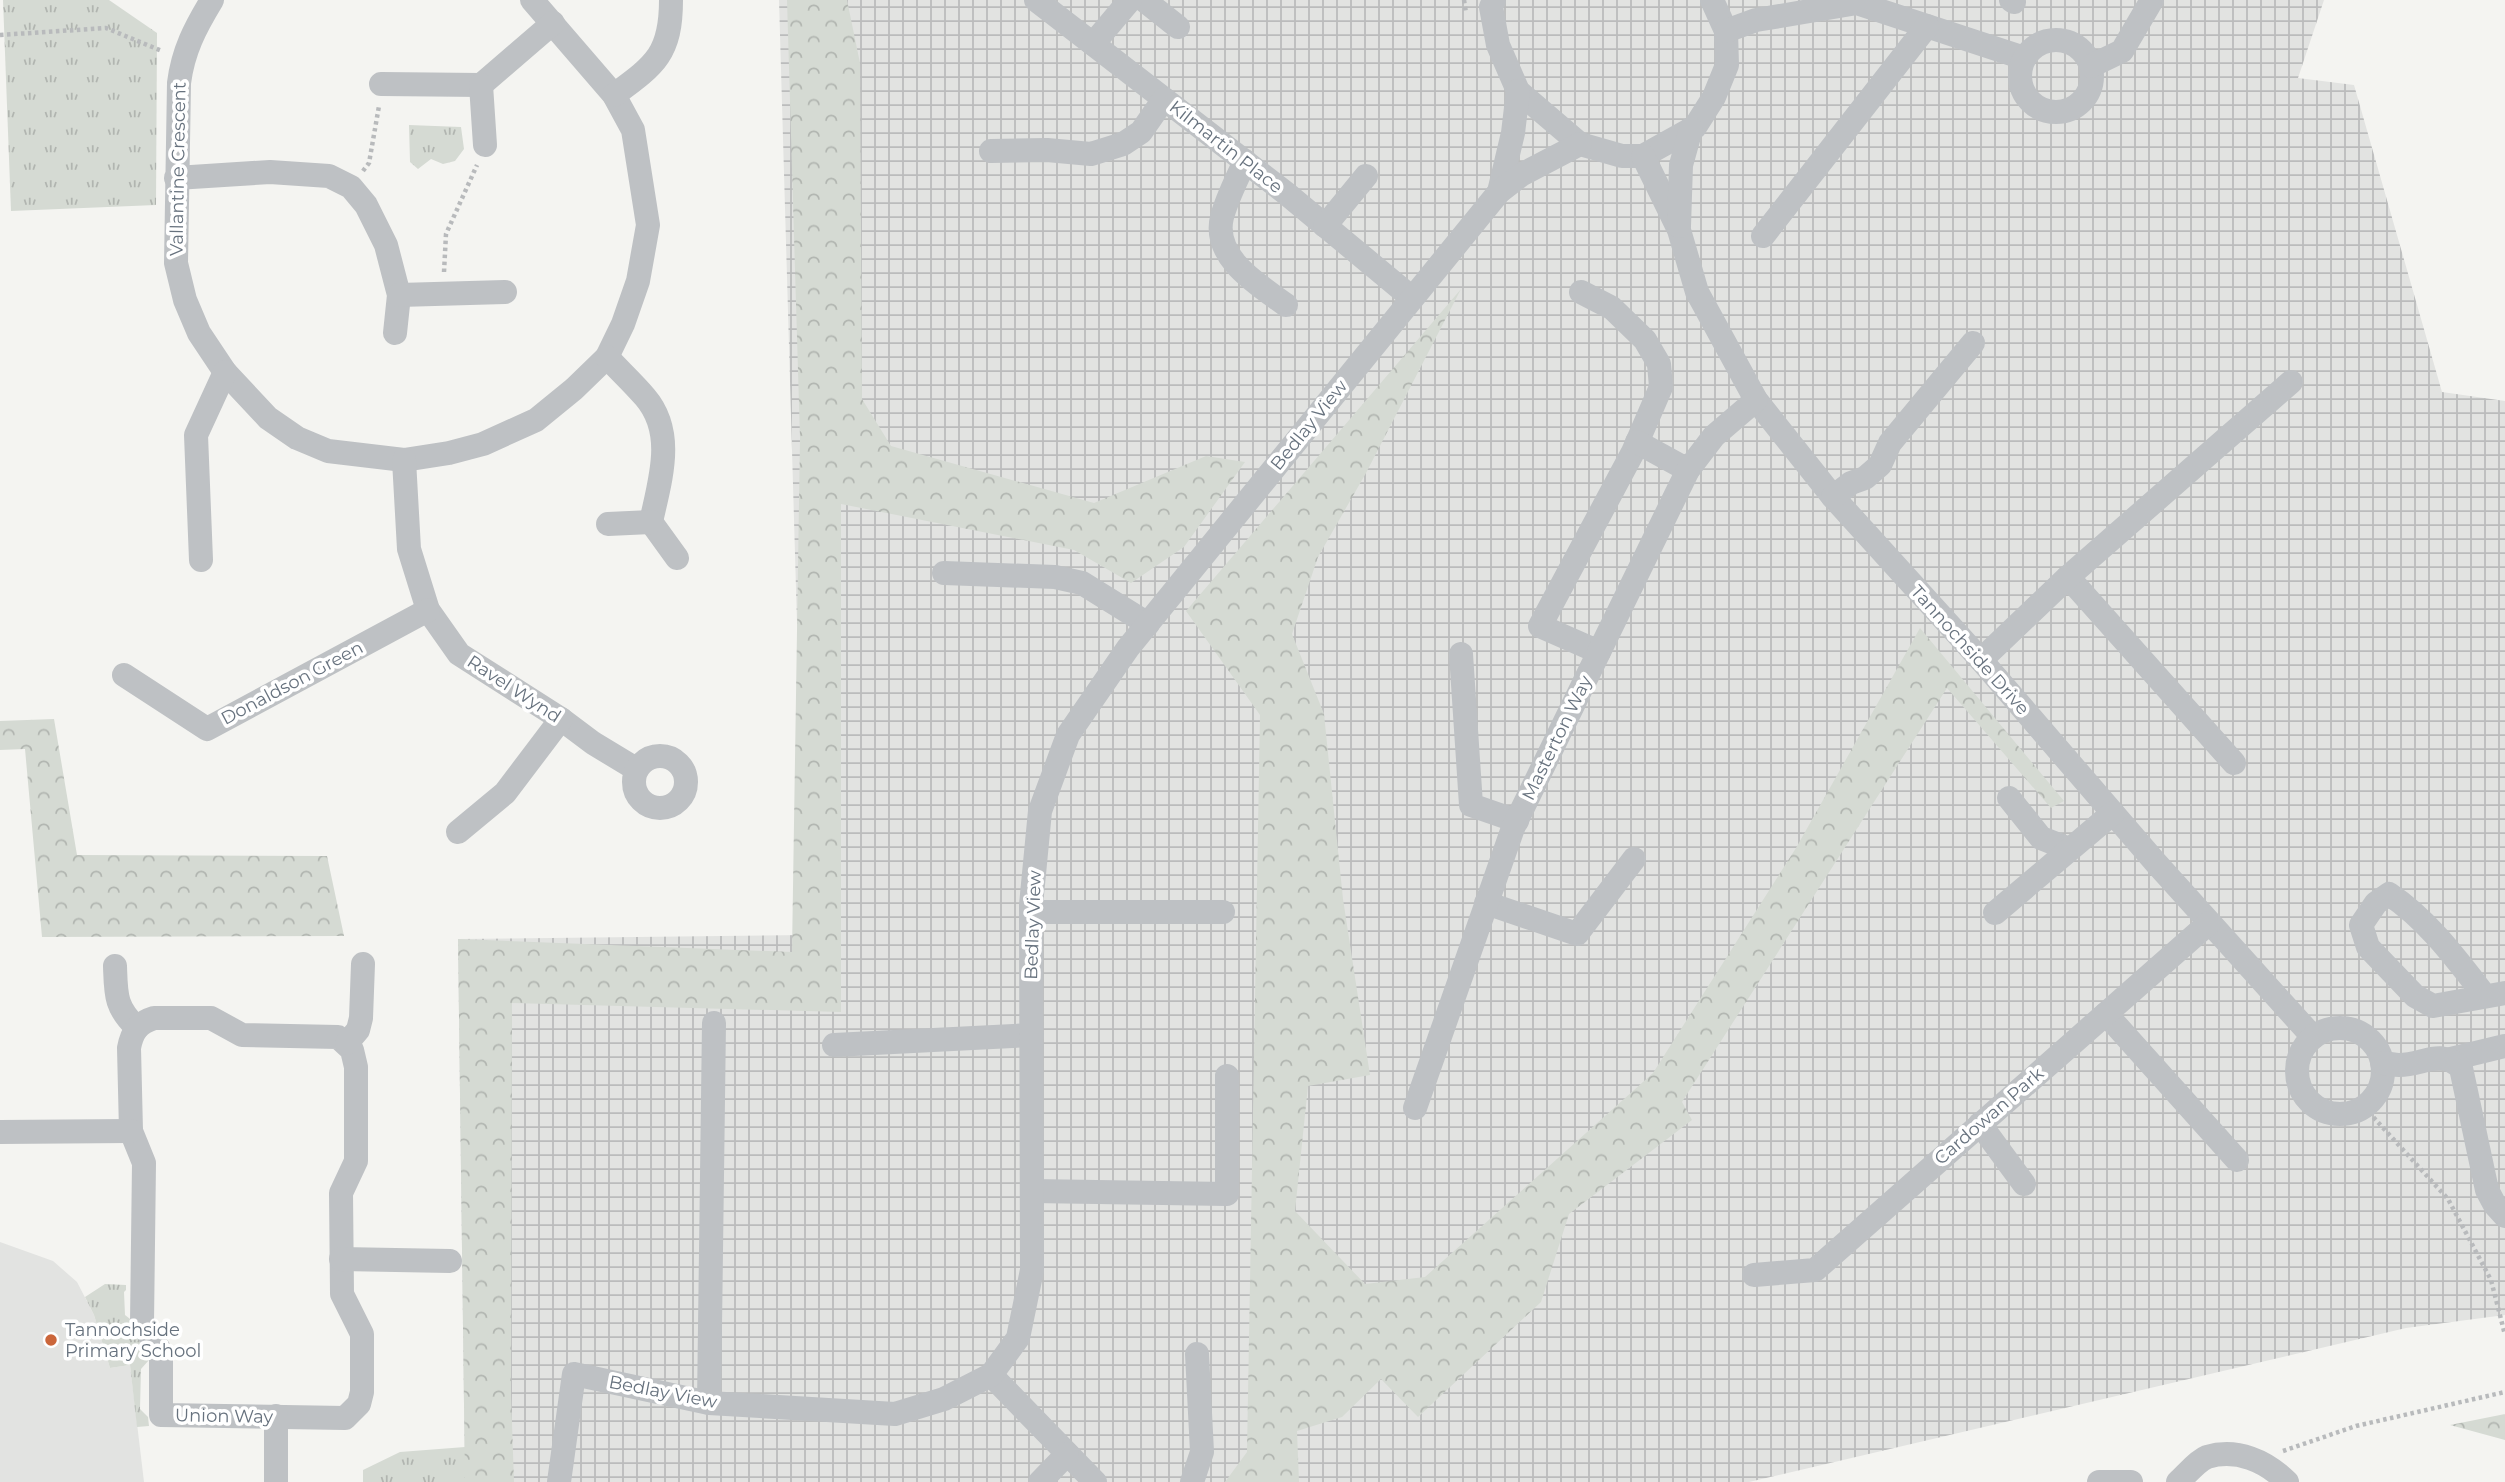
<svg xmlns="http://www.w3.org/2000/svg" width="2505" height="1482" viewBox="0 0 2505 1482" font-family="Montserrat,sans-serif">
	<defs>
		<pattern id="industrial-grid" width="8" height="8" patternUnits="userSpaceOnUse" patternTransform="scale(1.75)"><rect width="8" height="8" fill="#e2e3e1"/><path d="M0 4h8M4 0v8" fill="none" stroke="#bbbcbc"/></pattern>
		<pattern id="grass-tufts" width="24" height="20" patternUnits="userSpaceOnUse" patternTransform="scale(1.75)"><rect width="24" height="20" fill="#d5dad3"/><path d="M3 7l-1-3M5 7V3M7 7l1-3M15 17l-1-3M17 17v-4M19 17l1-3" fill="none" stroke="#b1b5b0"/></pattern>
		<pattern id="forest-crowns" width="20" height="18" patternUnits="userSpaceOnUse" patternTransform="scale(1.75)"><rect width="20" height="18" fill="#d5dad3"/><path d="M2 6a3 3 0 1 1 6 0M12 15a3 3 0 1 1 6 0" fill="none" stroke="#b1b5b0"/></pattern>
	</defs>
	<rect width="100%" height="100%" fill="#f4f4f1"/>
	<!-- built -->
	<path fill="#e2e3e1" d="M0,1242l53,19 24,21 17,33 16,53 20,-3 14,117h-144z"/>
	<!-- industrial -->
	<path fill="url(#industrial-grid)" d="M779,0h1545l-26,78 56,7 88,307 63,9v914l-99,13 -657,154h-1284l-7,-543 348,-4z"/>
	<!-- grass -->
	<g fill="url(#grass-tufts)">
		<path d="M3,0h106l48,33 -1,172 -145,6z"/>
		<path d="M409,125l52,2 3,22 -9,12 -12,3 -12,-5 -13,10 -8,-7z"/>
		<path d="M105,1284l21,1v5l-2,2 1,23c12,8 25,30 24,45l-8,9 -1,40 8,8 1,9 -12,1 -7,-62 -20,3 -16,-53 -9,-18z"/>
		<path d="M465,1447v35h-102v-12l37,-18z"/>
	</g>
	<!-- forest -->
	<g fill="url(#forest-crowns)">
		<path d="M787,0h60l13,63 2,336 29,47 203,57 112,-47 39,6 -61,85 -53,36 -57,-33 -233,-46v508l-329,-9 -1,391 3,88h-49l-7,-543 334,13 8,-514z"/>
		<path d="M1461,289l-95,184 -48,84 -26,77 32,80 19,185 27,176 -62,11 -13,125 70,73 60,-7 228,-204 143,-225 124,-220 144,173 -13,7 -104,-120 -265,414 10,18 -123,94 -28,88 -123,115 -37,-38 -39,38 -45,14 2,51h-74l22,-30 13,-737 -74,-104z"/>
		<path d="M54,719l23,136 250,1 17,80 -302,1 -17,-188 -25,1v-29z"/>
		<path d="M2505,1413v27l-55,-15 55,-11z"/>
	</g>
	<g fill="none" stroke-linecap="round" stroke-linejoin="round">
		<!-- path -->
		<g stroke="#b8babc" stroke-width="4.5" stroke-dasharray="3.5 3.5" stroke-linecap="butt">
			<path d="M1464,0l2,13"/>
			<path d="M0,35l106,-7 56,23"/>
			<path d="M363,171l6,-8 10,-57"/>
			<path d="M444,272l2,-38 31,-69"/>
			<path d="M2364,1107l84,92 43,81 14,55"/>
			<path d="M2283,1451l73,-25 149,-34"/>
		</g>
		<!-- minor -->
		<g stroke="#bec1c4" stroke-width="24">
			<path d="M212,0c-17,28 -29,51 -33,83l-3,180 9,37 14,33 26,39 43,46 29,20 31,13 76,9 45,-7 34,-9 53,-24 38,-31 33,-32 16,-33 15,-43 10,-56 -15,-95 -19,-35 -82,-95"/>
			<path d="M1036,0l251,194 125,104"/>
			<path d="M1144,0l34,27"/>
			<path d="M1494,0l-3,7 7,38 20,46 62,53 42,12h21l52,-29 19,-30 13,-32 -1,-34 -14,-31"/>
			<path d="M2011,0l3,2"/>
			<path d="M1726,31l30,-11 101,-17 167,55"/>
			<circle cx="2056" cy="76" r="36"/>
			<path d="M1093,44l37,-44"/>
			<path d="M2091,66l31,-15 30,-51"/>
			<path d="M381,84l100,1 72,-62"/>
			<path d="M481,85l4,60"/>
			<path d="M614,95c41,-30 57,-41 57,-95"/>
			<path d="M991,151l56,-1 44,4 32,-10 18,-12 23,-33"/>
			<path d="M1643,156l36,74 18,62 59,108 77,97 148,163 175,203 157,174"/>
			<path d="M1245,161c-8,18 -18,37 -23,56 -10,41 37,68 64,88"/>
			<path d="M176,178l94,-6 59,4 22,11 15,18 20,40 13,50 -4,38"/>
			<path d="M1499,192l14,-59 5,-42"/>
			<path d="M1325,226l41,-50"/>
			<path d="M1679,226l2,-61 10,-36"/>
			<path d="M1763,236l164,-210"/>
			<path d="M1581,292l31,16 33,32 14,24 2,23 -28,65 -93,174 59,26"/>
			<path d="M399,295l106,-3"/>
			<path d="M607,357c12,13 26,26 38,40 31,36 15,83 6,125"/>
			<path d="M1637,442l51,28"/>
			<path d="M404,460l5,89 19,61 31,44 102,65 32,24 43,26"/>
			<path d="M1833,497l18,-14 14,-5 15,-13 10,-22 83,-100"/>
			<path d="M651,522l26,36"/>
			<path d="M608,524l43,-2"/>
			<path d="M201,560l-5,-125 29,-63"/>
			<path d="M944,573l111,4 27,6 66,41"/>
			<path d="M2068,577l166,186"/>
			<path d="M1461,654l10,151 46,16"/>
			<path d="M1981,660l87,-83 223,-195"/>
			<path d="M124,675l83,54 221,-119"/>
			<circle cx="660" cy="782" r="26"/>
			<path d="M2009,798l32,40 28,11"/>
			<path d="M458,832l47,-39 56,-74"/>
			<path d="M1486,903l91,31 57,-75"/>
			<path d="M1032,912h191"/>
			<path d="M1995,913l118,-100"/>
			<path d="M115,966c1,29 0,41 22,62"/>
			<path d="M2485,996c-28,-36 -57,-76 -96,-102l-13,9 -15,22 7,22 47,49 18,10 72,-13"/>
			<path d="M2106,1014l131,146"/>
			<path d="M154,1018h57l31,17 96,2 14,13 4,17v94l-15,32 1,101 20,40v58l-3,12 -14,14 -184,-3v-63l-19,-29 2,-160 -13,-32 -2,-83c3,-16 9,-25 25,-30z"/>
			<circle cx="2340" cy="1071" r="43"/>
			<path d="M347,1043l11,-13 3,-12 2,-54"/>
			<path d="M834,1045l198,-10"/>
			<path d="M2451,1059l54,-13"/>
			<path d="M2382,1063c6,0 12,2 17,2 25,0 40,-17 62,3l26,122 8,15 10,11"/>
			<path d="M1415,1108l98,-280 175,-358 26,-34 42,-36"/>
			<path d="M1980,1124l44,60"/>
			<path d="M0,1132l131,-1"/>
			<path d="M1032,1191l195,3v-118"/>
			<path d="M341,1259l109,2"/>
			<path d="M1754,1275l61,-5 394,-347"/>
			<path d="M991,1375l104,107"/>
			<path d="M709,1403l5,-380"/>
			<path d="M276,1416v66"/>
			<path d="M559,1482l15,-108 135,29 186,11 49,-15 47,-24 27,-37 14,-68 -1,-365 9,-94 28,-76 60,-87 371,-456 22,-17 59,-31"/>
			<path d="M1040,1482l27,-28"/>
			<path d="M1192,1482l10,-30 -5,-98"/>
			<path d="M2099,1482h32"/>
			<path d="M2178,1482c8,-7 19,-21 29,-25 30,-9 59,4 80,25"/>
		</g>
	</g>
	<!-- markers -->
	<circle fill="#cb663a" stroke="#fff" stroke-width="2.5" cx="51" cy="1340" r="7"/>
	<g text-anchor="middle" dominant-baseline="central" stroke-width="7" stroke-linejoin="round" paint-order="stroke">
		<!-- street labels -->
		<g font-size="18" fill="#67727e" stroke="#fff">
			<text transform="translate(1226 147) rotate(38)">Kilmartin Place</text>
			<text transform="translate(178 169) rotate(-89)">Vallantine Crescent</text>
			<text transform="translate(1309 425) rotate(-51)">Bedlay View</text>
			<text transform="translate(1970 650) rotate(48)">Tannochside Drive</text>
			<text transform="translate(292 683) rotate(-28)">Donaldson Green</text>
			<text transform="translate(514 689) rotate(33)">Ravel Wynd</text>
			<text transform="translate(1557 738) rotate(-64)">Masterton Way</text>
			<text transform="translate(1033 925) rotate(-88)">Bedlay View</text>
			<text transform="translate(1989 1116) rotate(-41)">Cardowan Park</text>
			<text transform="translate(663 1392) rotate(11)">Bedlay View</text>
			<text transform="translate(224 1416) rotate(1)">Union Way</text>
		</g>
		<!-- poi labels -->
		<g font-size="18" fill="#67727e" stroke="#fff" text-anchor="start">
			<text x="65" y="1330">Tannochside<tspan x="65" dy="21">Primary School</tspan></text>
		</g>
	</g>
</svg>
